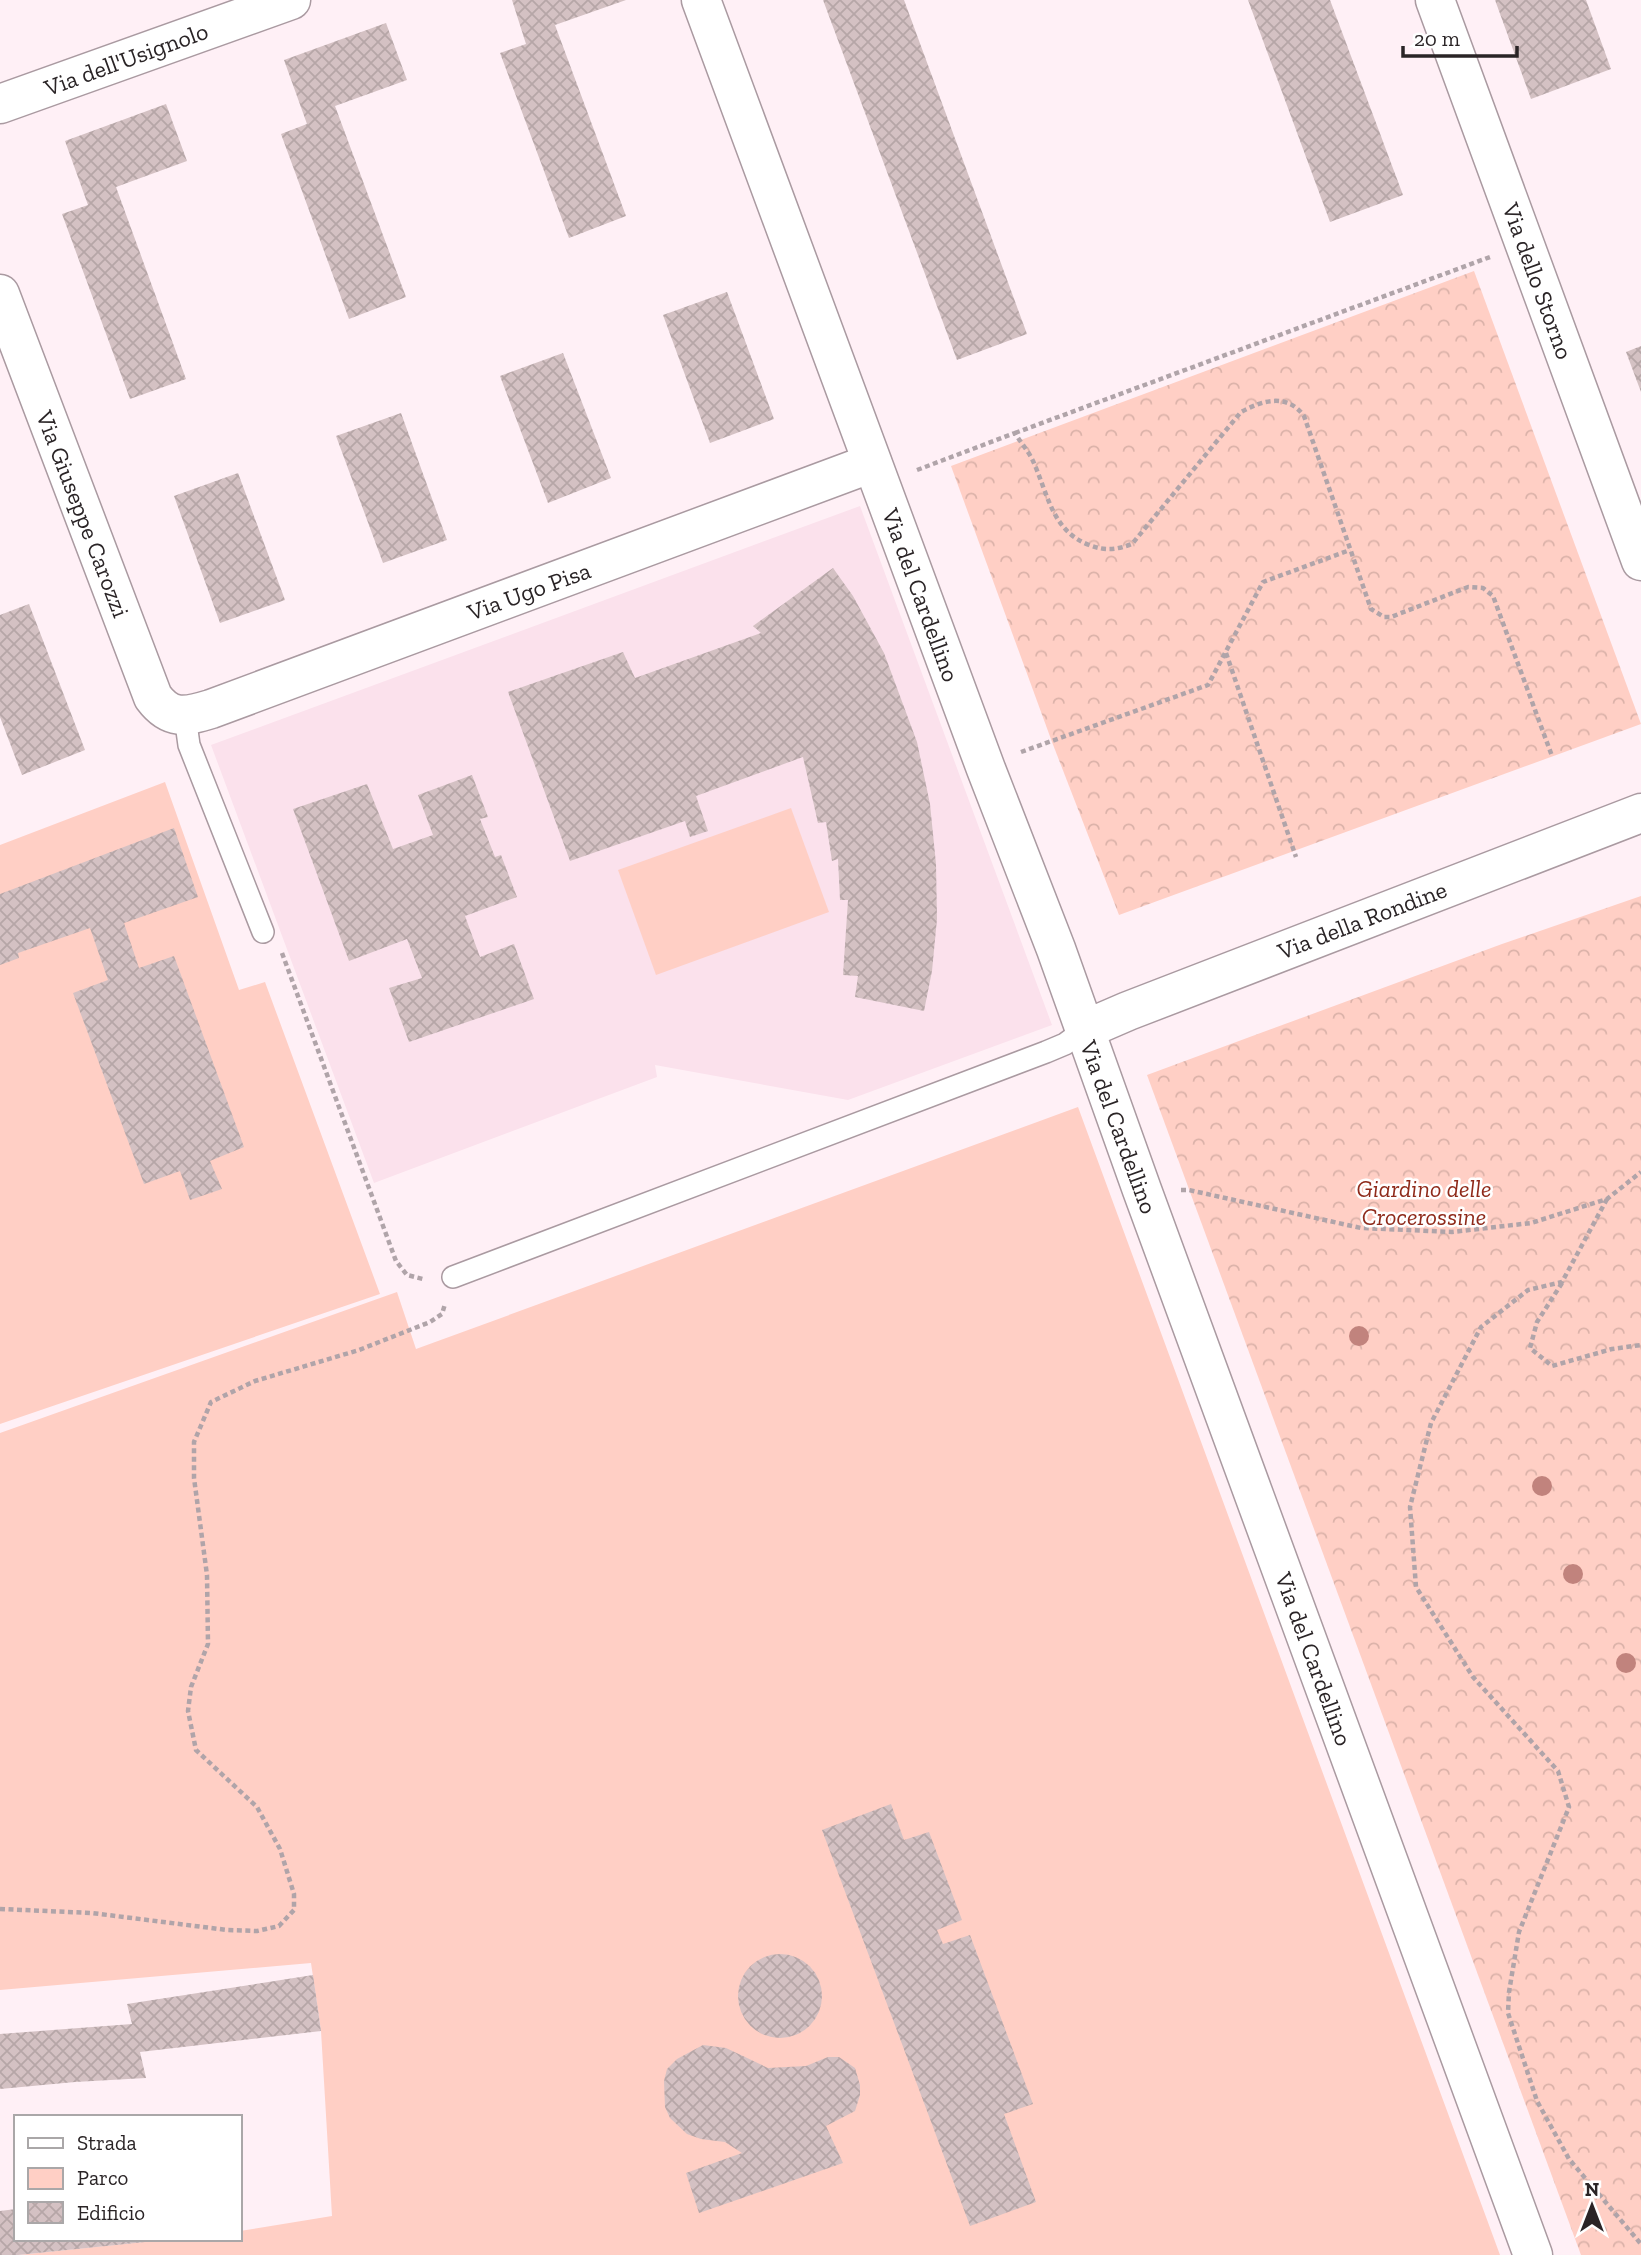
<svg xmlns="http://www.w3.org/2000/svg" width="1641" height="2255" viewBox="0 0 1641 2255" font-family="'Zilla Slab',serif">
	<defs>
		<pattern id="forest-crowns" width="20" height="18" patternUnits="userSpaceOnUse" patternTransform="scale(1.75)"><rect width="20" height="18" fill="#ffcfc5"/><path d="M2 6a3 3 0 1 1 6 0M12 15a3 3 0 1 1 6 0" fill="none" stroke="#dbb2a9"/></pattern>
		<pattern id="building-cross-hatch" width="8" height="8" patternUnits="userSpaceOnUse" patternTransform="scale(1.75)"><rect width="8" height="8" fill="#d4c1c3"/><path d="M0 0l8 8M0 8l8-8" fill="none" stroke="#b6a6a7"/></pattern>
	</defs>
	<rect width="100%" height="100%" fill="#fff0f6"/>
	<!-- built -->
	<path fill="#fbe1ec" d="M860,506l192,519 -204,75 -193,-35 2,12 -283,106 -163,-438z"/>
	<!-- green -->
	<g fill="#ffcfc5">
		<path d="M165,782l74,208 26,-8 115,312 -380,130v-579z"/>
		<path d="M791,808l38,104 -173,63 -38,-105z"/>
		<path d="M1078,1107l422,1148h-1482l154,-16h68v-8l92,-15 -11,-185 -10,-68 -311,27v-557l397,-141 19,57z"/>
	</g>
	<!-- forest -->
	<g fill="url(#forest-crowns)">
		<path d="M1474,271l167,453 -522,191 -67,-173 -101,-276z"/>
		<path d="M1641,896v1359h-60l-434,-1180 355,-131z"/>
	</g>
	<!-- building -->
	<g fill="url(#building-cross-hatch)">
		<path d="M512,0h114l-71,25 71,191 -57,22 -69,-185 26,-9z"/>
		<path d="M823,0h81l123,334 -70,26z"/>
		<path d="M1248,0h82l73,195 -73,27z"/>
		<path d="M1495,0h91l25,69 -80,30z"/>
		<path d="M386,23l21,57 -72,26 71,191 -57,22 -68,-185 26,-10 -23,-64z"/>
		<path d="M166,104l21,57 -71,26 70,192 -56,20 -68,-185 26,-9 -23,-64z"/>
		<path d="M727,292l47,127 -64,24 -47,-128z"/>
		<path d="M1641,346v46l-15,-40z"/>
		<path d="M563,353l48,125 -63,25 -48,-127z"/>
		<path d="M401,413l46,127 -64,23 -47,-127z"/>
		<path d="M238,473l47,127 -65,23 -46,-127z"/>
		<path d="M833,568l20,28 31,57 33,89 13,62 6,60 1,55 -5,52 -8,40 -69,-14 3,-21 -15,-1 5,-75h-8l-2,-41 -6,2 -6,-39 -8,1 -15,-66 -107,39 12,35 -18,6 -5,-16 -115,40 -62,-169 115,-40 12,26 126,-45 -8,-7z"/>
		<path d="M29,604l56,146 -63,25 -22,-58v-102z"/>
		<path d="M472,775l16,42 -8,2 15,38 6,-2 16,42 -52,19 15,41 34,-13 20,55 -125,43 -20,-54 33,-10 -15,-39 -58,22 -56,-152 74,-25 26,65 40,-14 -15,-40z"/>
		<path d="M174,828l24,69 -74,26 15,45 35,-12 70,191 -34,14 12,28 -32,11 -10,-29 -36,13 -71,-191 35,-13 -18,-52 -72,25 1,5 -19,7v-71z"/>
		<path d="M891,1804l13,36 25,-8 33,88 -25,10 6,14 27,-9 63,169 -29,10 32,88 -66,24 -148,-396z"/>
		<circle cx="780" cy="1996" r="42"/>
		<path d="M313,1975l8,56 -181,21 6,26 -71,4 -75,7v-55l132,-10 -5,-20z"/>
		<path d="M703,2045l23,3 42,20 38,-2 22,-9h11l16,11 5,17v10l-5,16 -29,15 17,37 -144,50 -13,-40 56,-20 -17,-11 -24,-3 -14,-5 -17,-16 -5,-11 -1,-26 3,-12 10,-10z"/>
		<path d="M16,2209v30h139v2l-137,14h-18v-44z"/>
	</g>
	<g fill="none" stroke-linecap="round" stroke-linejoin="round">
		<defs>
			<g id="service">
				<path d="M185,716l4,29 74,187"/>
				<path d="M453,1277l593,-225 19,-8 19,-14"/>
			</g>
			<g id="minor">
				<path d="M701,0l285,769 70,180 86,241 391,1065"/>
				<path d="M1435,0l206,561"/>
				<path d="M0,104l291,-104"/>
				<path d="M0,294l153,403c17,23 32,20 58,12l661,-246"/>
				<path d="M1084,1030l44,-19 513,-198"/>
			</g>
		</defs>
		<!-- service casing -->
		<use href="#service" stroke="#aa9aa1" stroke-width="24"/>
		<!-- minor casing -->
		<use href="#minor" stroke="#aa9aa1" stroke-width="41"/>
		<!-- path -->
		<g stroke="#b0a4a9" stroke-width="4.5" stroke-dasharray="5 3.5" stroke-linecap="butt">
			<path d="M1015,433l475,-176"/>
			<path d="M917,470l98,-37c6,10 14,19 18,28 15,33 19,70 56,84 16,6 27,5 43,-1l109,-132c22,-12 46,-19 63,4l67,193 13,8h7l77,-30 15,1 10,8 59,160"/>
			<path d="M1226,653l70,204"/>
			<path d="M1021,752l187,-67 55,-103 87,-32"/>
			<path d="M282,953l114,308 11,14 16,4"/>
			<path d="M1181,1190h8l172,38 91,4 79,-9 76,-24 34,-27"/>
			<path d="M1607,1199l-45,83 -34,8 -47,37 -50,96 -21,84 6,80 57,90 85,94 11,36 -50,125 -10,60 -1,21 29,88 32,58 72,85"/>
			<path d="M1562,1283l-25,39 -7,26 22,18 60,-17 29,-4"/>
			<path d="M0,1909l92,4 135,17 30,1 22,-5 15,-16v-16l-14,-45 -23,-42 -61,-57 -8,-39 3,-24 17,-43 -1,-69 -13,-97v-36l17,-40 44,-21 104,-31 71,-28 12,-8 3,-10"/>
		</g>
		<!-- service -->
		<use href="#service" stroke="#fff" stroke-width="21"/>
		<!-- minor -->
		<use href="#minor" stroke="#fff" stroke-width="38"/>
	</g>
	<!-- trees -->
	<g fill="#c1837d">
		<circle cx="1359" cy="1336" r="10"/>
		<circle cx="1542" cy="1486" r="10"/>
		<circle cx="1573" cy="1574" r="10"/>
		<circle cx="1626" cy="1663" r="10"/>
	</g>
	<g text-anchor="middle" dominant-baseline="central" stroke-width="5" stroke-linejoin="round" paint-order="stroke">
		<!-- street labels -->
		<g font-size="24" fill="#2a2426" stroke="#fff">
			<text transform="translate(126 59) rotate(-20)">Via dell'Usignolo</text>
			<text transform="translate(1538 281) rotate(70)">Via dello Storno</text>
			<text transform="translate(83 514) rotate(69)">Via Giuseppe Carozzi</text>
			<text transform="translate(529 591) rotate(-20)">Via Ugo Pisa</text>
			<text transform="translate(921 595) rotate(70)">Via del Cardellino</text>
			<text transform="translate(1362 920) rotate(-21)">Via della Rondine</text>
			<text transform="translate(1119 1127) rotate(70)">Via del Cardellino</text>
			<text transform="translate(1314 1659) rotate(70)">Via del Cardellino</text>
		</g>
		<!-- park labels -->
		<g font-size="24" font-style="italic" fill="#8f2a1a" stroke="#fff">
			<text x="1424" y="1188">Giardino delle<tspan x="1424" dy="28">Crocerossine</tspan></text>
		</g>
	</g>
	<!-- legend -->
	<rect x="14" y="2115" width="228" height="126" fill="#ffffff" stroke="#aaa7a8" stroke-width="2"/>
	<rect x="28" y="2138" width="35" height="10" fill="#ffffff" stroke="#aaa7a8" stroke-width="2"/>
	<text x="77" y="2150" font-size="21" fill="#2a2426">Strada</text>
	<rect x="28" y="2168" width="35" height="21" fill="#ffcfc5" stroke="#aaa7a8" stroke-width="2"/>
	<text x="77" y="2185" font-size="21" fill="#2a2426">Parco</text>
	<rect x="28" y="2202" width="35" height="21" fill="url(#building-cross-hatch)" stroke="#aaa7a8" stroke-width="2"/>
	<text x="77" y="2220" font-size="21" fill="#2a2426">Edificio</text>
	<!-- north arrow -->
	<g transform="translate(1592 2206)" stroke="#ffffff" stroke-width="5" paint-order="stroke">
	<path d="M0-5L12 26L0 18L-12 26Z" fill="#2a2426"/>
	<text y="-10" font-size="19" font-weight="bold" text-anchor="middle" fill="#2a2426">N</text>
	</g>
	<!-- scale -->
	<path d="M1403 46v10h114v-10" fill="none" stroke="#2a2426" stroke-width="3.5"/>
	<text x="1414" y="46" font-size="21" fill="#2a2426" stroke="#ffffff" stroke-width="5" paint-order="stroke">20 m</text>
</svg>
